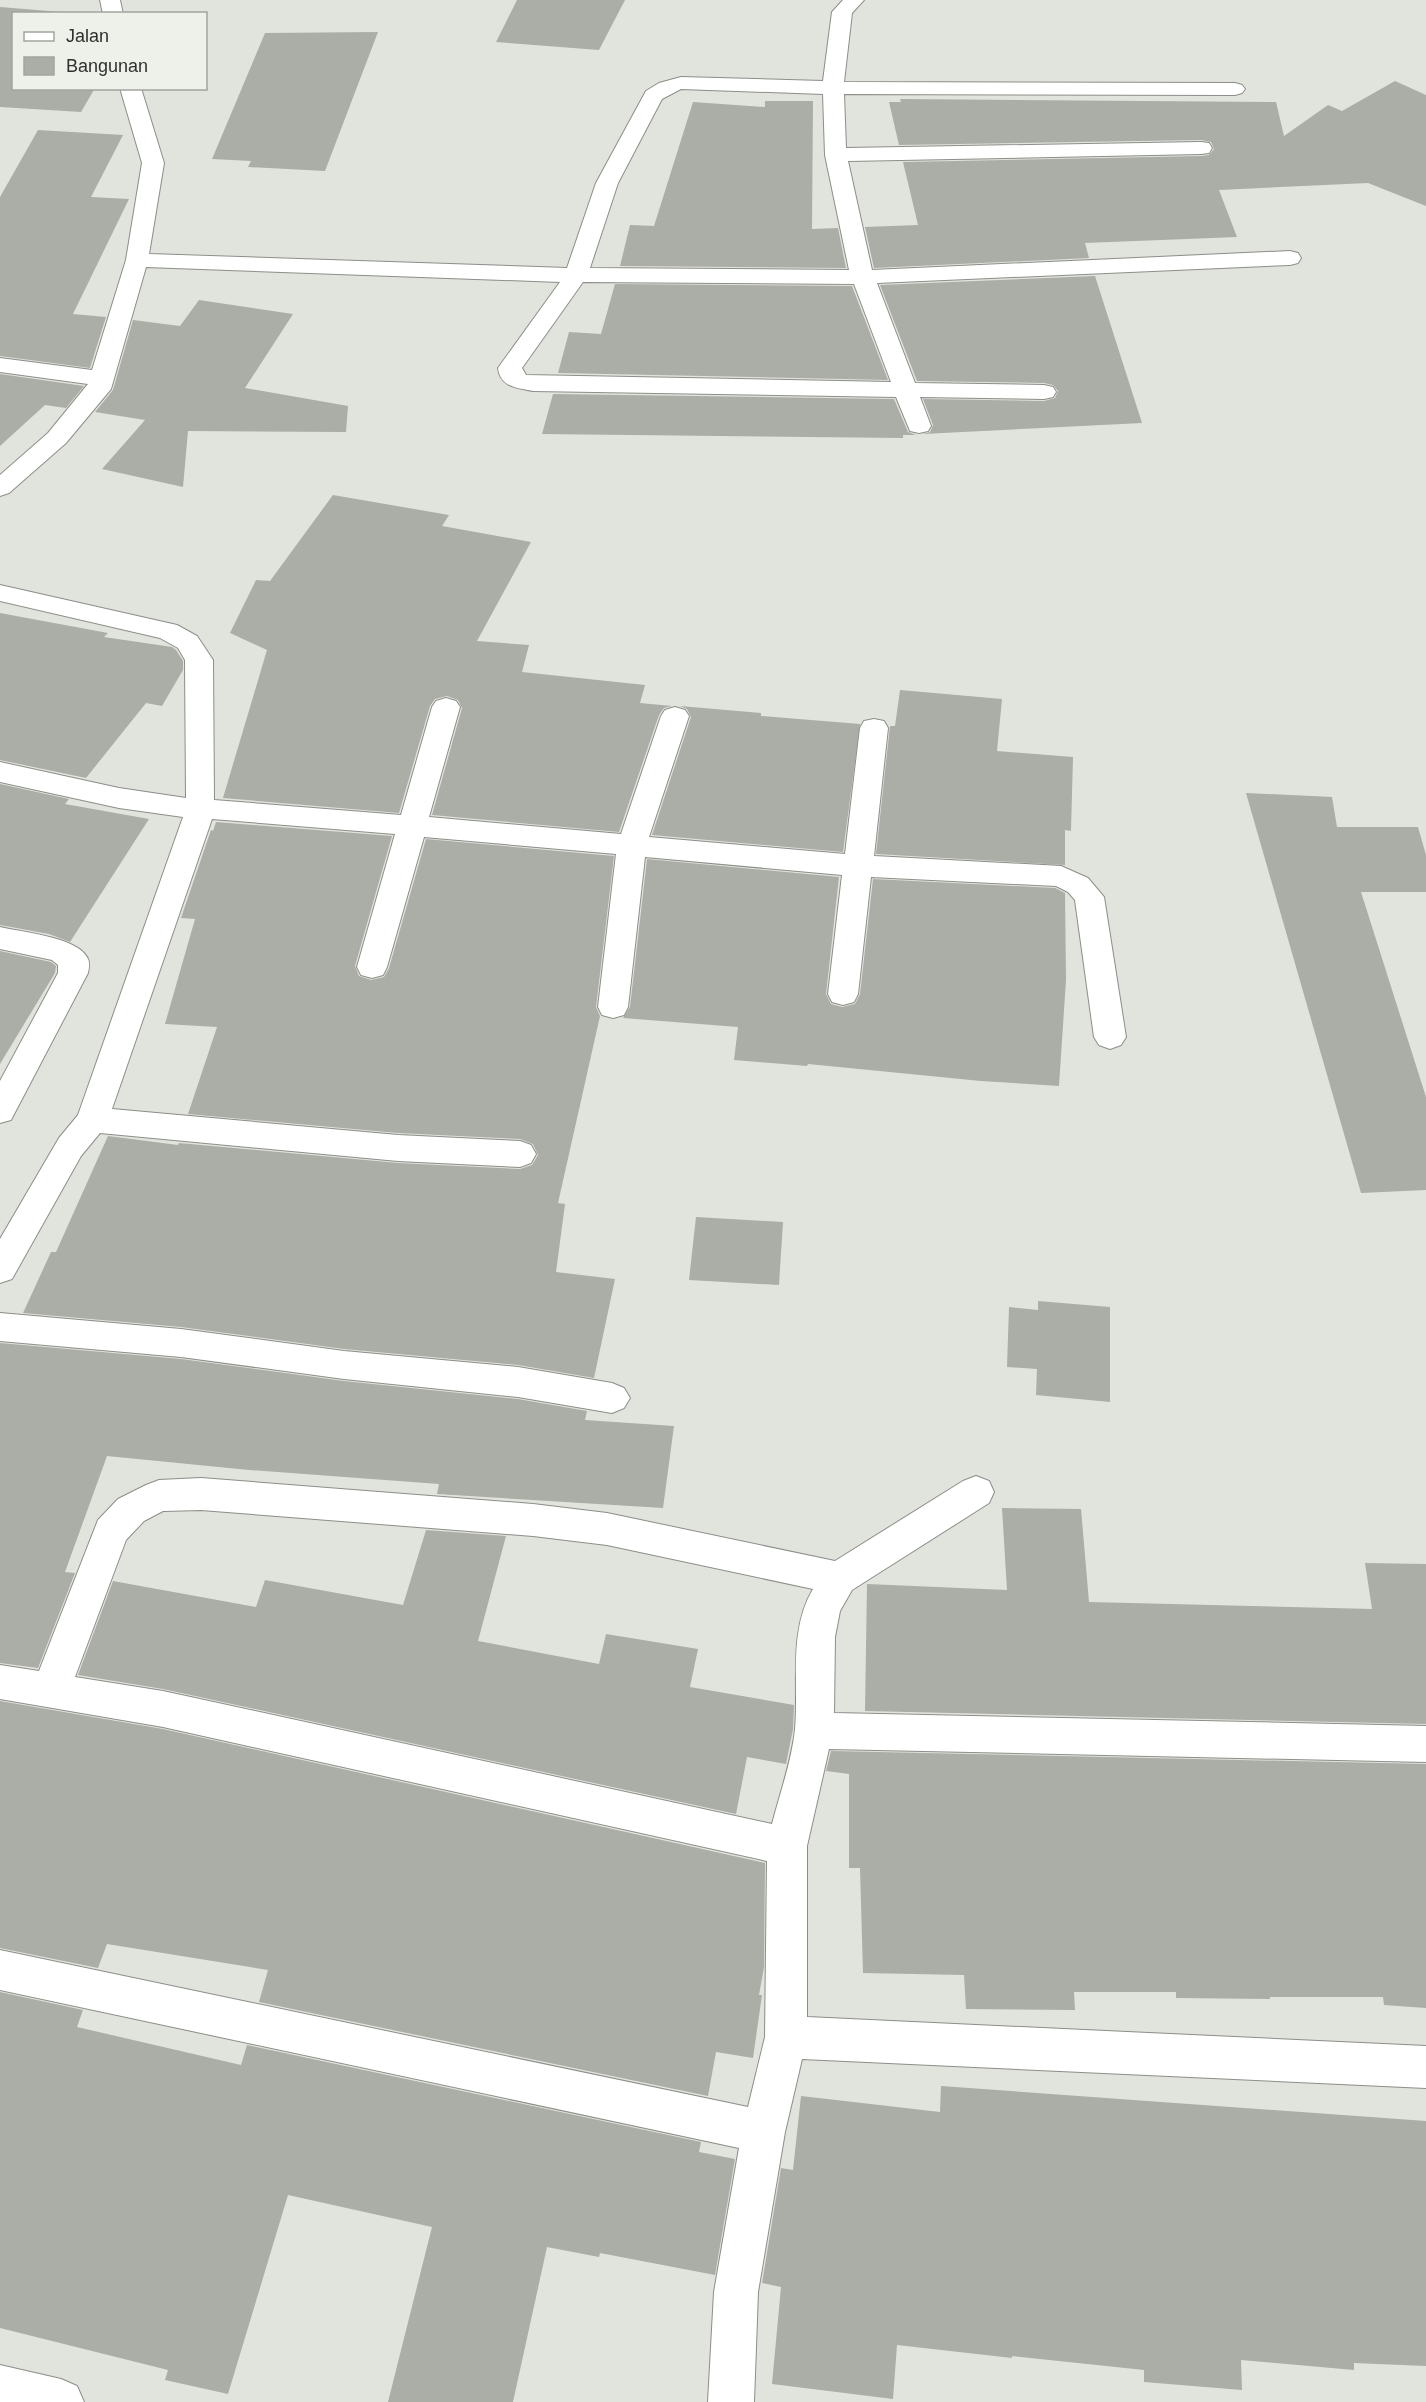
<svg xmlns="http://www.w3.org/2000/svg" width="1426" height="2402" viewBox="0 0 1426 2402" font-family="Helvetica,sans-serif">
	<rect width="100%" height="100%" fill="#e1e3dd"/>
	<!-- building -->
	<g fill="#abada7">
		<path d="M517,0h108l-26,50 -103,-8z"/>
		<path d="M0,7l86,7h-72v74h81l-14,24 -81,-5z"/>
		<path d="M378,32l-53,139 -77,-4 3,-6 -39,-2 53,-126z"/>
		<path d="M1395,81l31,14v111l-58,-23 -149,7 18,47 -152,6 4,15 -215,10 -9,-41 53,-2 -15,-63 298,-6 8,-1 5,-6 -3,-7 -10,-2 -302,5 -10,-43h12l-1,-3 376,3 8,34 44,-31 14,6z"/>
		<path d="M765,101h48l-1,128 26,-1 8,40 -226,-2 10,-41 24,1 39,-124 72,5z"/>
		<path d="M38,130l85,5 -32,62 38,2 -56,115 33,3 -16,51 -90,-12v-159z"/>
		<path d="M1095,276l47,147 -219,11 7,-2 3,-7 -10,-26 121,2 11,-3 3,-7 -5,-6 -9,-2 -127,-2 -37,-96z"/>
		<path d="M615,284l237,2 36,94 -330,-7 11,-41 32,2z"/>
		<path d="M199,300l94,14 -48,74 103,18 -2,26 -158,-1 -5,56 -81,-18 43,-49 -50,-8 18,-22 20,-70 47,6z"/>
		<path d="M0,374l84,12 -18,22 -21,-3 -45,41z"/>
		<path d="M553,394l341,5 14,33 8,3h-13v3l-361,-4z"/>
		<path d="M333,495l116,20 -7,11 89,16 -54,99 52,4 -7,27 123,13 -5,18 32,3 -8,2 -5,7 -40,117 -187,-17 30,-107 -4,-8 -11,-4 -12,3 -5,7 -31,107 -176,-15 44,-148 -37,-17 26,-53 14,1z"/>
		<path d="M0,613l108,20 -4,4 68,10 4,3 7,11v9l-21,36 -16,-3 -60,75 -86,-18z"/>
		<path d="M900,690l102,9 -5,52 76,6 -2,74 -6,-1v35l-189,-11 14,-128h5z"/>
		<path d="M680,706l81,7v3l99,8 -17,128 -191,-17 39,-118 -4,-8z"/>
		<path d="M0,784l69,15 -4,5 84,15 -79,123 -21,-8 -49,-9z"/>
		<path d="M1246,793l86,4 5,30h81l8,28v37h-65l65,205v93l-65,3z"/>
		<path d="M216,822l176,14 -37,130 4,10 12,4 13,-3 5,-9 37,-129 188,17 -18,151 4,9 -42,187 7,1 -9,68 59,7 -21,99 -76,-13 -174,-16 -163,-22 -158,-14 28,-61h5l52,-116 70,9 1,-2 219,20 122,6 12,-4 6,-10 -5,-11 -13,-5 -122,-6 -210,-19 29,-87 -52,-3 30,-105 -14,-1 30,-88 2,1z"/>
		<path d="M647,859l192,18 -13,117 5,10 11,3 13,-3 5,-10 13,-115 182,9 10,5 1,87 -7,106 -78,-5 -173,-17 -1,2 -73,-6 4,-33 -115,-9 7,-11z"/>
		<path d="M0,951l51,11 5,4 -1,7 -55,91z"/>
		<path d="M696,1217l87,5 -4,63 -90,-5z"/>
		<path d="M1038,1301l72,6v95l-74,-7 1,-26 -30,-2 2,-60 29,3z"/>
		<path d="M0,1343l181,16 163,22 174,18 69,12 -2,9 89,6 -11,82 -226,-14 2,-10 -190,-14 -142,-14 -42,116 10,1 -37,95 -38,-5z"/>
		<path d="M1002,1508l79,1 8,93 283,7 -7,-46 61,1v160l-561,-13 2,-127 140,6z"/>
		<path d="M426,1530l80,6 -28,105 121,23 7,-30 92,15 -8,38 104,18 -1,24 -7,35 -39,-7 -11,57 -573,-125 -85,-14 35,-94 143,26 9,-27 138,25z"/>
		<path d="M0,1701l163,28 602,134 -1,104 -5,28h3l-9,63 -37,-6 -8,44 -449,-94 9,-32 -161,-26 -9,24 -98,-20z"/>
		<path d="M831,1751l595,13v244l-42,-3 -1,-8h-113v2l-94,-1v-6h-102l1,18 -109,-1 -2,-34 -101,-2 -3,-105h-11v-94l-23,-3z"/>
		<path d="M0,1992l83,18 -6,17 164,38 6,-20 454,97 -2,10 36,7 -20,116 -115,-22 -1,4 -52,-10 -34,155h-125l44,-175 -144,-32 -60,199 -63,-14 3,-10 -168,-42z"/>
		<path d="M941,2086l485,35v245l-72,-3v7l-113,-10 1,30 -98,-8v-12l-132,-14v2l-115,-13 -4,54 -121,-15 9,-97 -19,-4 19,-115 12,2 8,-74 139,16z"/>
	</g>
	<g fill="none" stroke-linecap="round" stroke-linejoin="round">
		<defs>
			<g id="street">
				<path d="M100,0h20l3,14h-20z"/>
				<path d="M843,0h21l-12,13 -8,69 391,1 7,2 3,4 -3,4 -7,2 -391,-1 2,54 355,-6 8,1 3,5 -3,5 -8,1 -353,7 24,109 418,-19 8,2 3,5 -3,5 -8,2 -413,18 38,100 129,2 9,2 3,5 -3,5 -9,2 -124,-2 11,29 -3,5 -9,2 -9,-2 -14,-34 -363,-6c-16,-3 -33,-4 -35,-23l62,-86 -414,-15 -35,122 -45,54 -57,50 -9,3v-21l48,-42 40,-49 -88,-12v-14l92,12 34,-110 16,-97 -22,-75h21l23,75 -15,91 418,14 29,-85 50,-92 13,-8 22,-6 142,4 9,-69zM681,89l142,5 2,61 24,115 -259,-2 28,-85 44,-84zM583,282l271,2 37,98 -365,-7 -4,-7z"/>
				<path d="M0,585l177,40 20,11 16,24 1,140 187,15 31,-108 4,-6 10,-3 10,3 4,6 -31,110 192,17 40,-118 4,-6 10,-3 10,3 4,6 -40,121 196,17 15,-126 4,-7 10,-2 10,2 4,7 -14,128 187,10 27,12 16,19 22,140 -5,8 -11,4 -11,-4 -5,-8 -19,-137 -7,-8 -12,-6 -185,-9 -13,117 -4,8 -11,3 -11,-3 -4,-8 14,-119 -197,-18 -17,150 -4,8 -11,3 -11,-3 -4,-8 18,-153 -192,-17 -37,130 -4,8 -11,3 -11,-3 -4,-8 38,-133 -183,-15 -100,290 286,26 122,6 11,4 5,9 -5,9 -11,4 -122,-6 -298,-28 -19,23 -69,123 -12,4v-44l59,-101 19,-23 105,-298 -64,-9 -119,-26v-20l119,26 67,10 -1,-138 -7,-12 -18,-10 -160,-37z"/>
				<path d="M0,927c21,5 79,10 88,32 2,4 1,9 0,14l-77,147 -11,3v-42l58,-108v-8l-6,-5 -52,-11z"/>
				<path d="M0,1313l181,16 163,22 174,16 94,16 12,5 6,10 -6,10 -12,5 -94,-16 -174,-18 -163,-22 -181,-16z"/>
				<path d="M976,1476l13,5 5,11 -5,11 -137,87 -12,21 -5,26 -1,76 592,13v36l-597,-13 -22,97v171l619,29v42l-624,-29 -17,73 -27,160 -4,110h-46l6,-110 25,-144 -739,-158v-40l748,157 17,-70 2,-176 -604,-134 -163,-28v-34l39,6 59,-151 20,-21 28,-14 13,-5 42,-2 332,26 74,9 228,48 128,-80zM201,1510l332,26 74,9 206,44c-25,42 -14,94 -18,140 -3,31 -15,64 -23,95l-609,-133 -88,-14 51,-137 18,-19 19,-10z"/>
				<path d="M0,2365l61,14 16,7 7,16h-84z"/>
			</g>
		</defs>
		<!-- street casing -->
		<use href="#street" stroke="#8c8e88" stroke-width="2"/>
		<!-- street -->
		<use href="#street" fill="#fff" fill-rule="evenodd"/>
	</g>
	<!-- legend -->
	<rect x="12" y="12" width="195" height="78" fill="#eef0ea" stroke="#a2a49f" stroke-width="1.5"/>
	<rect x="24" y="32" width="30" height="9" fill="#ffffff" stroke="#a2a49f" stroke-width="1.5"/>
	<text x="66" y="42" font-size="18" fill="#30312f">Jalan</text>
	<rect x="24" y="57" width="30" height="18" fill="#abada7" stroke="#a2a49f" stroke-width="1.5"/>
	<text x="66" y="72" font-size="18" fill="#30312f">Bangunan</text>
</svg>
